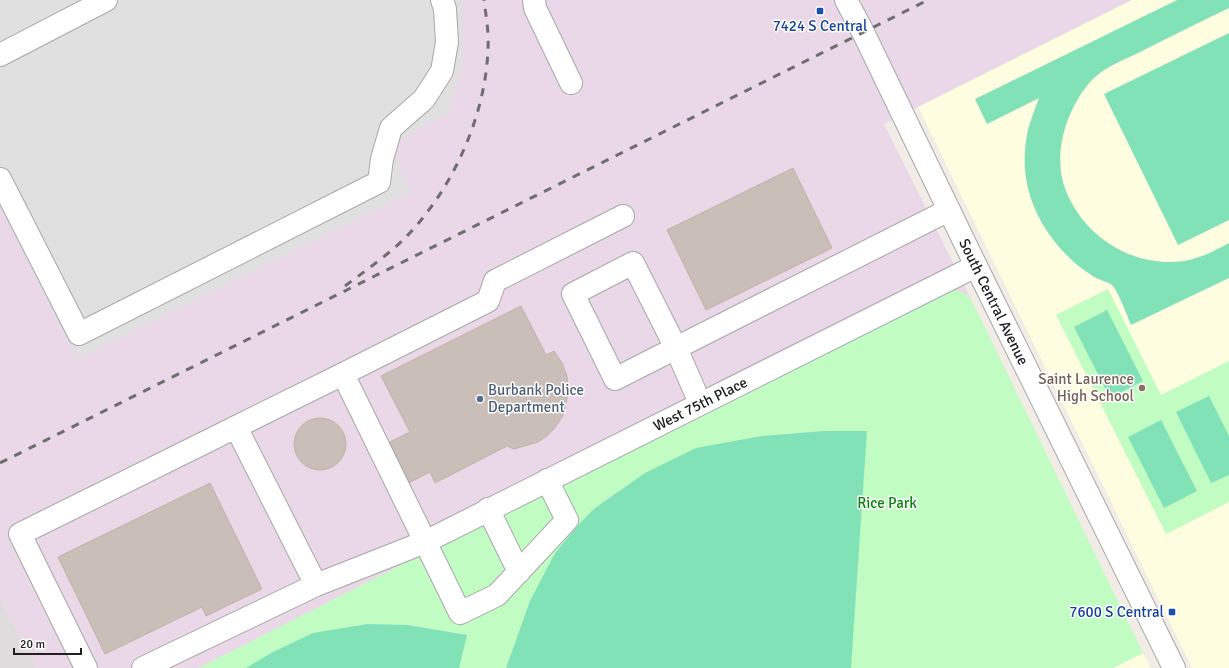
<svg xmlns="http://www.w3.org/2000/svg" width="1229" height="668" viewBox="0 0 1229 668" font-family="Signika,sans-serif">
	<rect width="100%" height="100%" fill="#f1ece6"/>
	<!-- residential -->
	<path fill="#dedcdd" d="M0,598l36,70h-36z"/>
	<!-- industrial -->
	<path fill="#ead7e7" d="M0,0h1132l-248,124 88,177 -5,-7 -309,140 -459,234h-163l-36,-70z"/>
	<!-- education -->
	<g fill="#fffde0">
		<path d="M1132,0h97v668h-37l-274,-561z"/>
		<path d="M1143,653l8,15h-38z"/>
	</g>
	<!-- park -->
	<g fill="#c1fcc3">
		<path d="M1108,289l53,106 68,-34v141l-63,32 -110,-219z"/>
		<path d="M952,290c9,0 14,3 20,11l171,352 -30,15h-914l459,-234z"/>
	</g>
	<!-- pitch -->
	<g fill="#81e2b8">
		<path d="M1177,0h52v8c-29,14 -58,28 -87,43 -16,8 -36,15 -49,28 -26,27 -42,76 -27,112 19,47 68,77 118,70 17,-3 30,-10 45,-18v35l-98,47c-4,-10 -12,-31 -18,-39 -4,-4 -14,-6 -19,-9 -6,-4 -13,-9 -18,-13 -39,-35 -60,-81 -48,-134 3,-11 7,-22 11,-32l-52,26 -12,-25z"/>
		<path d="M1229,33v187l-51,25 -74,-151z"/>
		<path d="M1107,310l36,71 -33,17 -36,-71z"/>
		<path d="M1209,396l20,40v39l-18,8 -35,-71z"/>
		<path d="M1161,420l36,71 -33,17 -36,-71z"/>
		<path d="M824,431h43l-16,237h-345l24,-67 25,-48 26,-31 14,-14 50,-35 51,-25 66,-12z"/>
		<path d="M368,624l40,1 59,10 -8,33h-213l27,-16 40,-19z"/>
	</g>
	<!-- parking -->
	<path fill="#e0e0e0" d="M0,0h462v65l-12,47 -55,32 -1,10 17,38 -334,167 -77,-153z"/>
	<!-- building -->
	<g fill="#c9beb8" stroke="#c3b2a7">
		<path d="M793,168l39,80 -126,62 -39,-80z"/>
		<path d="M521,306l25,49 8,-4 8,12 5,13 1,10 -3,2 3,6 -5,22 -9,13 -7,7 -9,6 -24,7 -7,-3 -72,37 -5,-11 -25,13 -21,-40 26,-13 -29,-56z"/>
		<circle cx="320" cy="444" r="26"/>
		<path d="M210,483l52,106 -56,27 -4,-9 -97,47 -47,-97z"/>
	</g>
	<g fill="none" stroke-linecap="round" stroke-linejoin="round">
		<defs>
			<g id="minor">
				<path d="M534,0l1,8 36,75"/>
				<path id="s1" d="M846,0l17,32 113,234 198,402"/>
				<path d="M0,55l106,-55"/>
				<path d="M0,179l79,155 300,-152 3,-23 9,-31 33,-29 18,-28 5,-29 -2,-33 -3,-9"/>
				<path d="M633,263l43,85 -61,31 -42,-85z"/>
				<path d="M700,403l-24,-55 273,-138"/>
				<path d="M236,427l107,-53"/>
				<path d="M547,480l20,40 -70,75 -37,18 -117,-239 145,-73 7,-20 128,-65"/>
				<path d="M488,509l31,63"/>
				<path d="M86,668l-66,-134 216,-107 80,158"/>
				<path id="s2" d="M143,668l173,-83 109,-43 551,-276"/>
			</g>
		</defs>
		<!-- minor casing -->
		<use href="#minor" stroke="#a7a7a7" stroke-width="24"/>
		<!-- minor -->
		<use href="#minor" stroke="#fff" stroke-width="22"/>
		<!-- rail -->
		<g stroke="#6e6e6e" stroke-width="3" stroke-dasharray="8 8" stroke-linecap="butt">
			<path d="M345,286c20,-15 40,-29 57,-45 49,-48 84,-124 86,-193 1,-16 -2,-32 -4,-48"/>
			<path d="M0,463l928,-463"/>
		</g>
	</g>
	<!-- markers -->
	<g fill="#1a4fb4" stroke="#fff" stroke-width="1.5">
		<rect x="816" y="7" width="8" height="8" rx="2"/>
		<rect x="1168" y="608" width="8" height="8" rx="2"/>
	</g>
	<circle fill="#8d6e63" stroke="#fff" stroke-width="1.5" cx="1142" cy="388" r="4"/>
	<circle fill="#5c6f8a" stroke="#fff" stroke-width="1.5" cx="480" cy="399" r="4"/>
	<g text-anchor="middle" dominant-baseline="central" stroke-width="3" stroke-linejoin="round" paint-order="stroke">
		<!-- transit labels -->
		<g font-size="15" fill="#164399" stroke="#fff">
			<text x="820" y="26">7424 S Central</text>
			<text x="1164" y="612" text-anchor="end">7600 S Central</text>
		</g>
		<!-- street labels -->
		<g font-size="15" fill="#202020" stroke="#fff">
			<text stroke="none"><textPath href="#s1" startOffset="336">South Central Avenue</textPath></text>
			<text stroke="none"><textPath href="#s2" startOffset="617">West 75th Place</textPath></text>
		</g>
		<!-- education labels -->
		<g font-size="15" fill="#785e54" stroke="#fff" text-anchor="end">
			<text x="1134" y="379">Saint Laurence<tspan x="1134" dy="17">High School</tspan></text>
		</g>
		<!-- service labels -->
		<g font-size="15" fill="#4e5e75" stroke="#fff" text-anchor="start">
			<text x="488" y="390">Burbank Police<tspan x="488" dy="17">Department</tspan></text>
		</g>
		<!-- park labels -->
		<g font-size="15" fill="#07840b" stroke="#fff">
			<text x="887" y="503">Rice Park</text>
		</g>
	</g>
	<!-- scale -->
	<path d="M14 648v6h67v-6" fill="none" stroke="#202020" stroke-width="2"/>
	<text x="20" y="648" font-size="12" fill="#202020" stroke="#ffffff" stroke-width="3" paint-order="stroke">20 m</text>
</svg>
